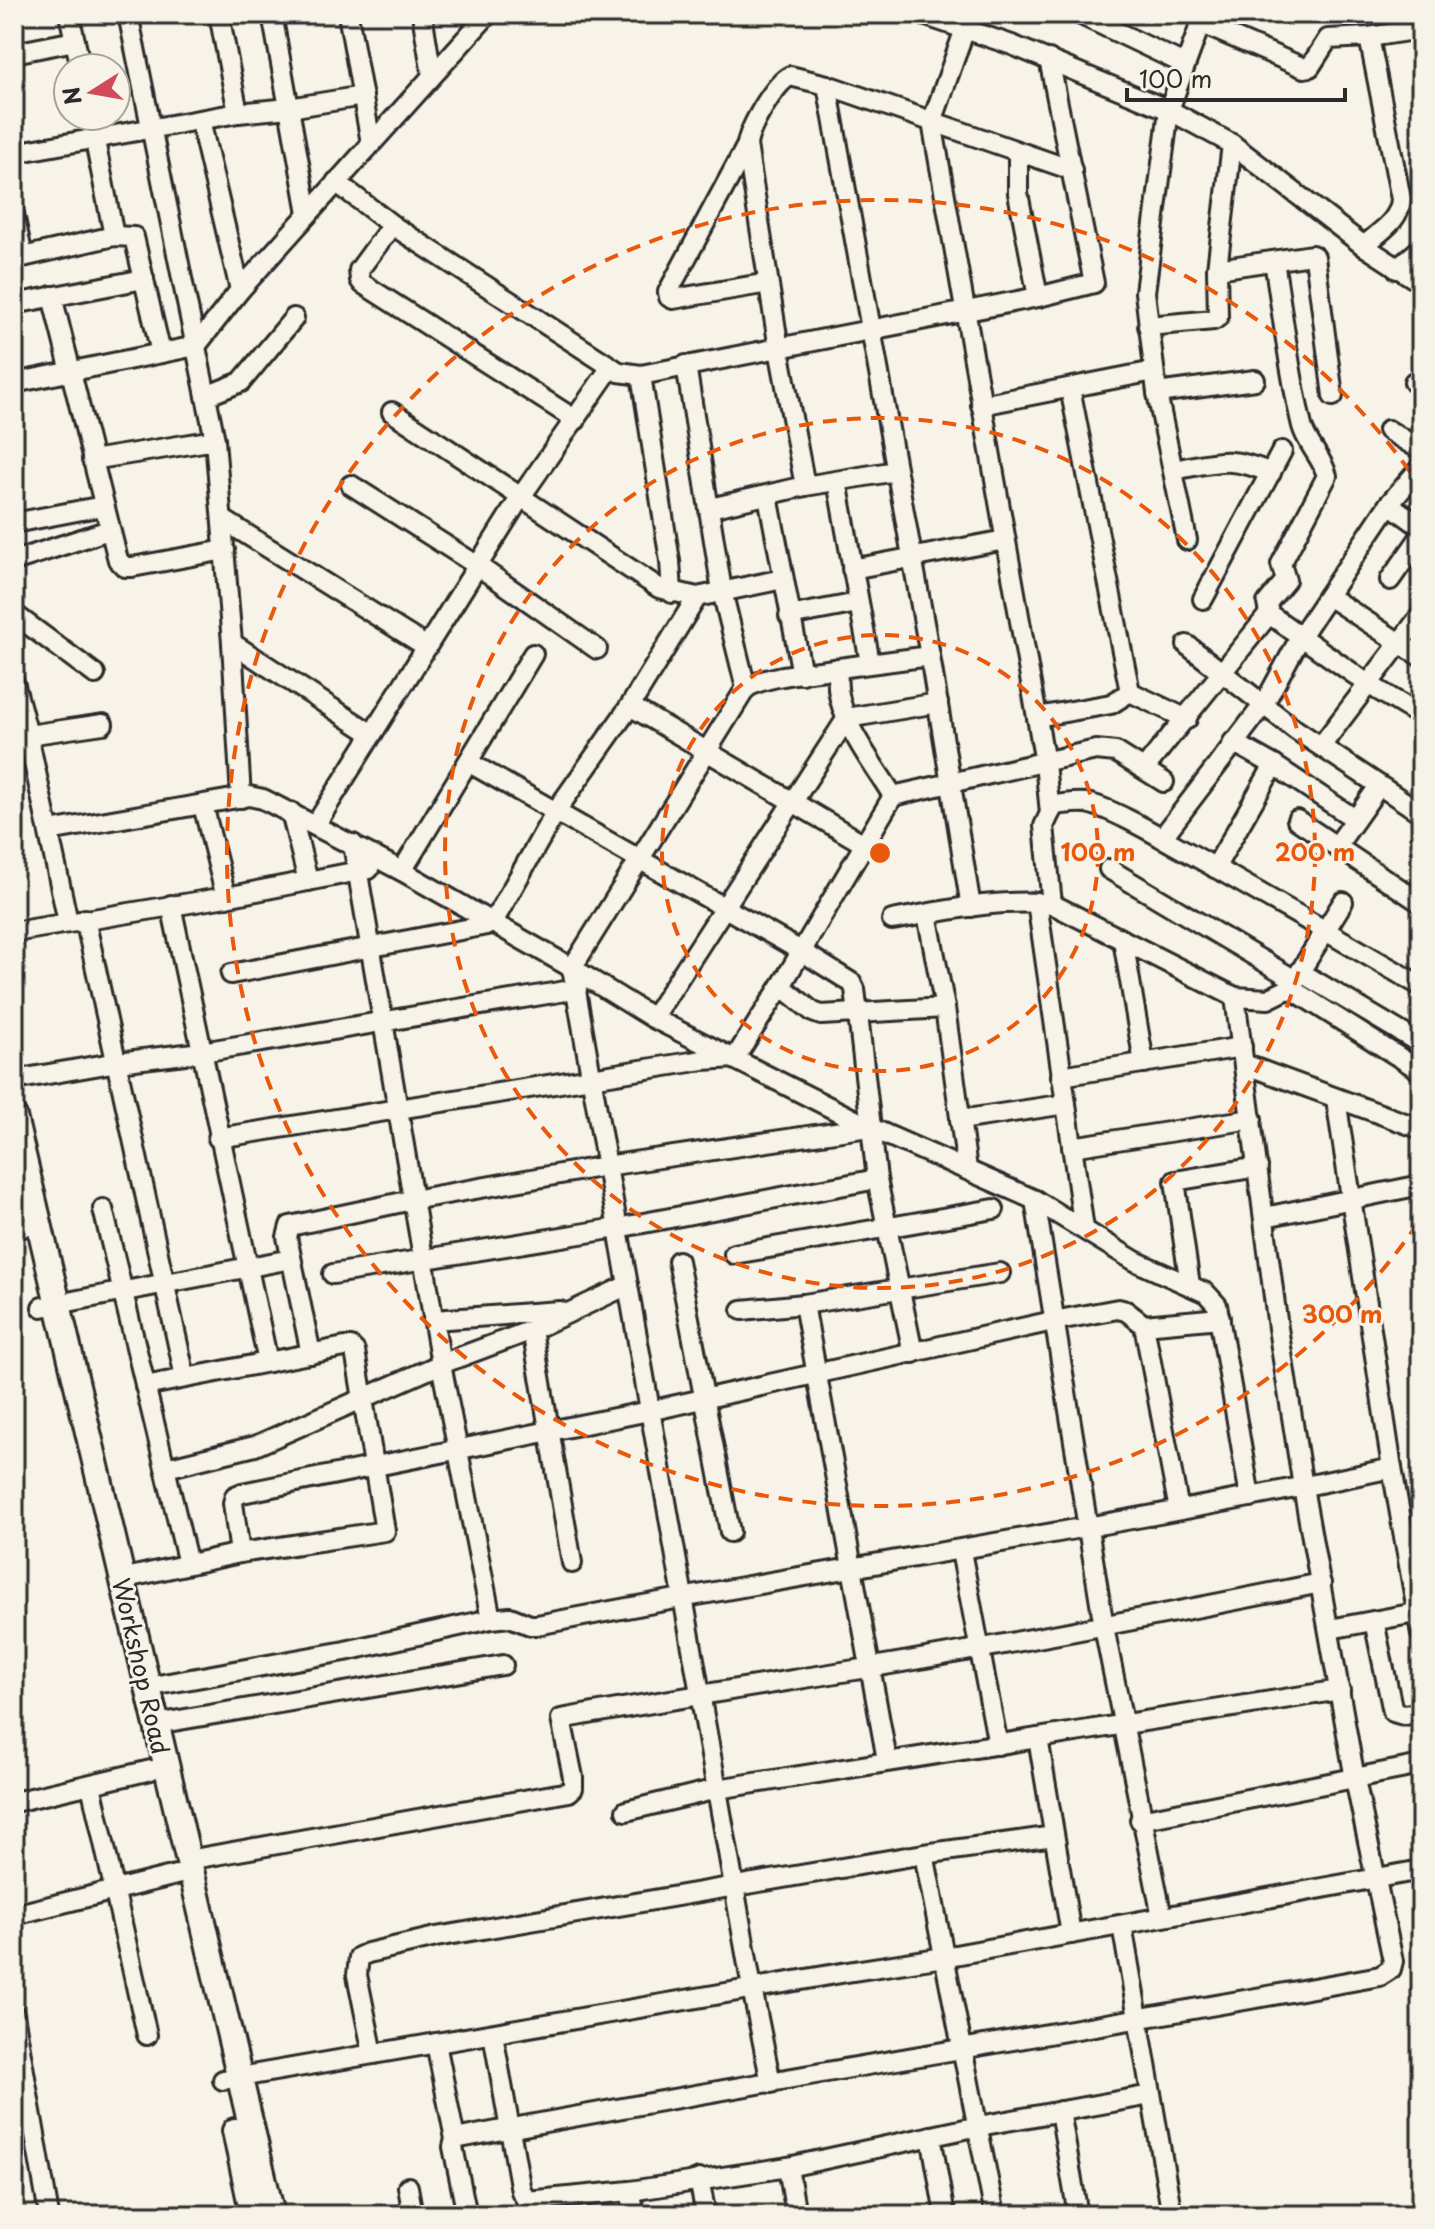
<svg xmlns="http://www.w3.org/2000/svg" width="1435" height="2229" viewBox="0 0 1435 2229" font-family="'Playpen Sans',sans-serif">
	<rect width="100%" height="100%" fill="#f7f3e8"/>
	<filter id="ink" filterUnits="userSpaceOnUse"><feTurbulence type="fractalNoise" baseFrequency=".0125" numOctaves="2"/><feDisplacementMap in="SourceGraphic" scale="16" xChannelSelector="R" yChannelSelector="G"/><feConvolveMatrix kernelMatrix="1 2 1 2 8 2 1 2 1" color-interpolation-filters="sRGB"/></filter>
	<g filter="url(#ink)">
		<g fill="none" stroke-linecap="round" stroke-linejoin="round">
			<defs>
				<g id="street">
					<path d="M69,14l12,54"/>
					<path d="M128,14l87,426 17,203 9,155"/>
					<path d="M219,14l19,99"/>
					<path d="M272,14l36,199"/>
					<path d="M348,14l23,129"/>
					<path d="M422,14l10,61"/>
					<path d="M920,14l92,31 157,65 63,34 132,102 57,37"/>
					<path d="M1079,14l105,50"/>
					<path d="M1200,23l104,45 6,-1 18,-28 41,-2 52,-8"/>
					<path d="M965,29l-33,93 113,641 5,50 -6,13 8,78"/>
					<path d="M14,53l61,-12"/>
					<path d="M827,85l103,571 41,251"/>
					<path d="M90,116l24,120"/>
					<path d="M200,120l40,170"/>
					<path d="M747,145l32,204 26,137"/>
					<path d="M1018,152v41l20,104"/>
					<path d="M14,153l224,-40 51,-5 74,-12"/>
					<path d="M336,182l56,43 227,147 22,3 397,-78 56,-14 -45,-224"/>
					<path d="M14,214l9,43"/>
					<path d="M392,225l-33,45 1,10 3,4 213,136"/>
					<path d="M1364,246c15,-14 36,-25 37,-47l-32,-162"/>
					<path d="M14,259l100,-23 20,1 27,116"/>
					<path d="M1274,261c9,55 15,111 28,165 5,19 21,32 25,50l-46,88 5,16 -19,23 2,11 99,70 53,32"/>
					<path d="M1217,269l95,-14 3,2 18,139"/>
					<path d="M1397,269l24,-21"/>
					<path d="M768,283l-95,16 -4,-2 -1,-5 79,-147c2,-17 28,-62 43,-69l37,9 245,85"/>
					<path d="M52,296l66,264 7,7h7l93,-17"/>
					<path d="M14,304l130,-25"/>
					<path d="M1148,326l66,-6 4,-3 -1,-48 15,-125"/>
					<path d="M686,365l36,226 24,97c23,-14 66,-15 93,-20"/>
					<path d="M641,375l29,186 2,32"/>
					<path d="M1414,382l7,5"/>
					<path d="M14,383l182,-37 44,-56 248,-276"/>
					<path d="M1157,393l98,-13"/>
					<path d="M206,396l35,-14 53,-64"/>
					<path d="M981,405l173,-34"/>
					<path d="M392,412l267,176 38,9 86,-18"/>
					<path d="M1388,430l33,20"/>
					<path d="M92,460l123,-20"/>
					<path d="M1174,470c43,-8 54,-15 97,3"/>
					<path d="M837,481l33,182"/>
					<path d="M351,485l127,81 119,83"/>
					<path d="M768,496l34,178"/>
					<path d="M1389,504l32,23"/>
					<path d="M710,508l95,-22 91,-15"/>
					<path d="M222,519l205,128"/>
					<path d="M14,523l89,-17"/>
					<path d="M1187,540l-30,-147 -12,-101 24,-182 35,-96"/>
					<path d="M14,561l95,-31"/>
					<path d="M852,569l153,-29"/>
					<path d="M1390,580l31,-44"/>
					<path d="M1328,596l93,61"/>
					<path d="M1203,599l79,-148"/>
					<path d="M14,614l81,60"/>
					<path d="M789,616l69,-13"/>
					<path d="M232,643l140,91"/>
					<path d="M1187,645l109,85 125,83"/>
					<path d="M14,682l14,53 40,187"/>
					<path d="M746,688l-174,280 180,1020 19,95"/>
					<path d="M1130,692l57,27"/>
					<path d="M630,706l234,138"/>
					<path d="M1037,717l74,-13 19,-12 -60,-304"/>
					<path d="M28,735l75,-11"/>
					<path d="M1233,742l41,23 81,54"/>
					<path d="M1321,746l100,-131"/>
					<path d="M468,762l333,189 51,32 3,6 22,190 36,174"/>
					<path d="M1145,768l124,-154"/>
					<path d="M893,796c-21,-35 -64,-86 -54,-128l91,-12"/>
					<path d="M203,805l23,92"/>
					<path d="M291,812l17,69"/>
					<path d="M1050,813l5,-8c10,-1 21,-3 31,-2 25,4 81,38 105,51 77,43 153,88 230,132"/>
					<path d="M1297,820l124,83"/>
					<path d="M316,824l204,-326 91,-131"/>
					<path d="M49,831l200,-35 14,3 139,72 170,97 81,50 216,109 166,73 100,61 71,32 11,12 33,192"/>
					<path d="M1162,838l102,-134 37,-68 88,-132 32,-37"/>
					<path d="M353,844l88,520 50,255"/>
					<path d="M1336,847l43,-61"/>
					<path d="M1215,868l59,-103"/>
					<path d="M1109,869l186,111"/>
					<path d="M402,871l131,-217"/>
					<path d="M1037,902l47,327"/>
					<path d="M171,905l97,457"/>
					<path d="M927,914l18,94 22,161"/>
					<path d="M85,919l100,458"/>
					<path d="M892,920c51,-9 108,-22 160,-16l183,93 33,2 22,-11 53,-86"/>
					<path d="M14,932l212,-35 143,-28"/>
					<path d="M1123,940l21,123"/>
					<path d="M1300,972l121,72"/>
					<path d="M231,974l261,-50 64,-113 74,-105 67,-109"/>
					<path d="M781,986l32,26 8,3 124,-7"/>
					<path d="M1290,988l131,83"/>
					<path d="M653,1018l194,-300 91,-15"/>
					<path d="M1244,1064l177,65"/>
					<path d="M1061,1076l181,-29"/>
					<path d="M14,1080l104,-18 84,-10 375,-63"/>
					<path d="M1336,1099l56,369 29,166"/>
					<path d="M960,1120l106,-16"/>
					<path d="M218,1138l485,-78 32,-2 46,-72 112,-190 203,-46 20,2 48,30"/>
					<path d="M1072,1147l180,-28"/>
					<path d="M1035,1200l69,427 58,290"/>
					<path d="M103,1209l85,355"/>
					<path d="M1265,1217l156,-32"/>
					<path d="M14,1229l9,-2"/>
					<path d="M734,1254l260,-45"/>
					<path d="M678,1261l52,271"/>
					<path d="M333,1274l284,-46 260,-49"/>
					<path d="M1190,1285l-15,-104 83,-14"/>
					<path d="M804,1304l83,456"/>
					<path d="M42,1307l249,-48"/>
					<path d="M742,1310l62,-6 196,-31"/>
					<path d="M433,1320l127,-9"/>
					<path d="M1144,1325l35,185"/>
					<path d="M532,1330l40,233"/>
					<path d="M311,1354l-24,-117 3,-11 122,-26 194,-34 263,-39"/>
					<path d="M145,1386l200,-39h6l4,4 30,180 -145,22"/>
					<path d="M166,1468l89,-22 186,-82 91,-34 96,-45"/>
					<path d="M961,1551l37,194"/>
					<path d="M121,1579l119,-26 -7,-50 2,-7 7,-3 407,-82 404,-90 65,-12 8,2 18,14 76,-7"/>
					<path d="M1374,1621l19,91 10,3 18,-2"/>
					<path d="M1330,1629l91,-17"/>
					<path d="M147,1687l198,-36 146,-32 19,-2 20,8h7c284,-56 571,-96 855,-157"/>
					<path d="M156,1724l347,-59"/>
					<path d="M1038,1738l33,196"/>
					<path d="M91,1785l56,250"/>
					<path d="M14,1802l137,-32"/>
					<path d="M626,1811l91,-22 623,-99"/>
					<path d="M1140,1820l281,-55"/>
					<path d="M924,1854l71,361"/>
					<path d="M188,1860l381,-68 4,-4v-11l-12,-58c104,-19 208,-35 312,-52 149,-25 299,-54 448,-84"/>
					<path d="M14,1915l162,-40"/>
					<path d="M1122,1925l50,290"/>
					<path d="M14,2014l35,201"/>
					<path d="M493,2034l28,157 6,10 103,-10 158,-24 191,-41 172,-31"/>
					<path d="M436,2043l19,96 -2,8 14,68"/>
					<path d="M373,2054l-16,-79 2,-18 9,-4 68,-16 488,-83 130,-18"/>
					<path d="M223,2080l624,-108 97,-15 477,-87"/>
					<path d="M1060,2111l18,104"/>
					<path d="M931,2136l14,79"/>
					<path d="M455,2139c307,-59 617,-107 925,-163l11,-7 2,-8 -38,-182 -52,-292 -25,-159 -43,-331"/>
					<path d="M788,2167l8,48"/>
					<path d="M699,2179l7,36"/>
					<path d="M408,2187l5,28"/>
					<path d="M630,2191l5,24"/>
				</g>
				<g id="secondary">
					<path d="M14,1117l258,1098"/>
					<path d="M235,2131l18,84"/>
				</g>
			</defs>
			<!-- street casing -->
			<use href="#street" stroke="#2b2b2b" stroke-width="24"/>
			<!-- secondary casing -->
			<use href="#secondary" stroke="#2b2b2b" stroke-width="30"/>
			<!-- street -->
			<use href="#street" stroke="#f7f3e8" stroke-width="18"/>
			<!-- secondary -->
			<use href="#secondary" stroke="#f7f3e8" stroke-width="24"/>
		</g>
	</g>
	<!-- distance rings -->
	<g fill="none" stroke="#e8590c" stroke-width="4" stroke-dasharray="14 10">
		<circle cx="880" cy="853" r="218"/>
		<circle cx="880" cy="853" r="435"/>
		<path d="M1418 1223A653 653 0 1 1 1418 483"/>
	</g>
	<g text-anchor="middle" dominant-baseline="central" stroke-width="6" stroke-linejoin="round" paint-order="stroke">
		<!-- street labels -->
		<g font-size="24" fill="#2b2b2b" stroke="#f7f3e8">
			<text transform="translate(142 1666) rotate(77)">Workshop Road</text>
		</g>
	</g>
	<circle cx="880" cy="853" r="12" fill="#e8590c" stroke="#f7f3e8" stroke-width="4"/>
	<g font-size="24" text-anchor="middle" font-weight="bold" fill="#e8590c" stroke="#f7f3e8" stroke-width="6" stroke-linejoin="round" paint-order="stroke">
		<text x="1098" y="861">100 m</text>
		<text x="1315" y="861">200 m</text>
		<text x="1342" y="1323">300 m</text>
	</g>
	<!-- margin -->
	<rect width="1435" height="2229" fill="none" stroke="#f7f3e8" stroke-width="48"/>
	<rect x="24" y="24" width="1387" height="2181" fill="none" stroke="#2b2b2b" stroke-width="3" filter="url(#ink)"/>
	<!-- north arrow -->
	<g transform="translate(92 92) rotate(259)"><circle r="38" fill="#f7f3e8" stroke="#a5a39c" stroke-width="2"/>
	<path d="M0-6L14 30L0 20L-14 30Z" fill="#d1495b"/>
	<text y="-12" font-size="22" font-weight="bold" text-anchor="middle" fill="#2b2b2b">N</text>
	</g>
	<!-- scale -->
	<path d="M1127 88v12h218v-12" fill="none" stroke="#2b2b2b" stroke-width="4"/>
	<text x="1139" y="88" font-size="24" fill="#2b2b2b" stroke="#f7f3e8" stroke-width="6" paint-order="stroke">100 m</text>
</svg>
